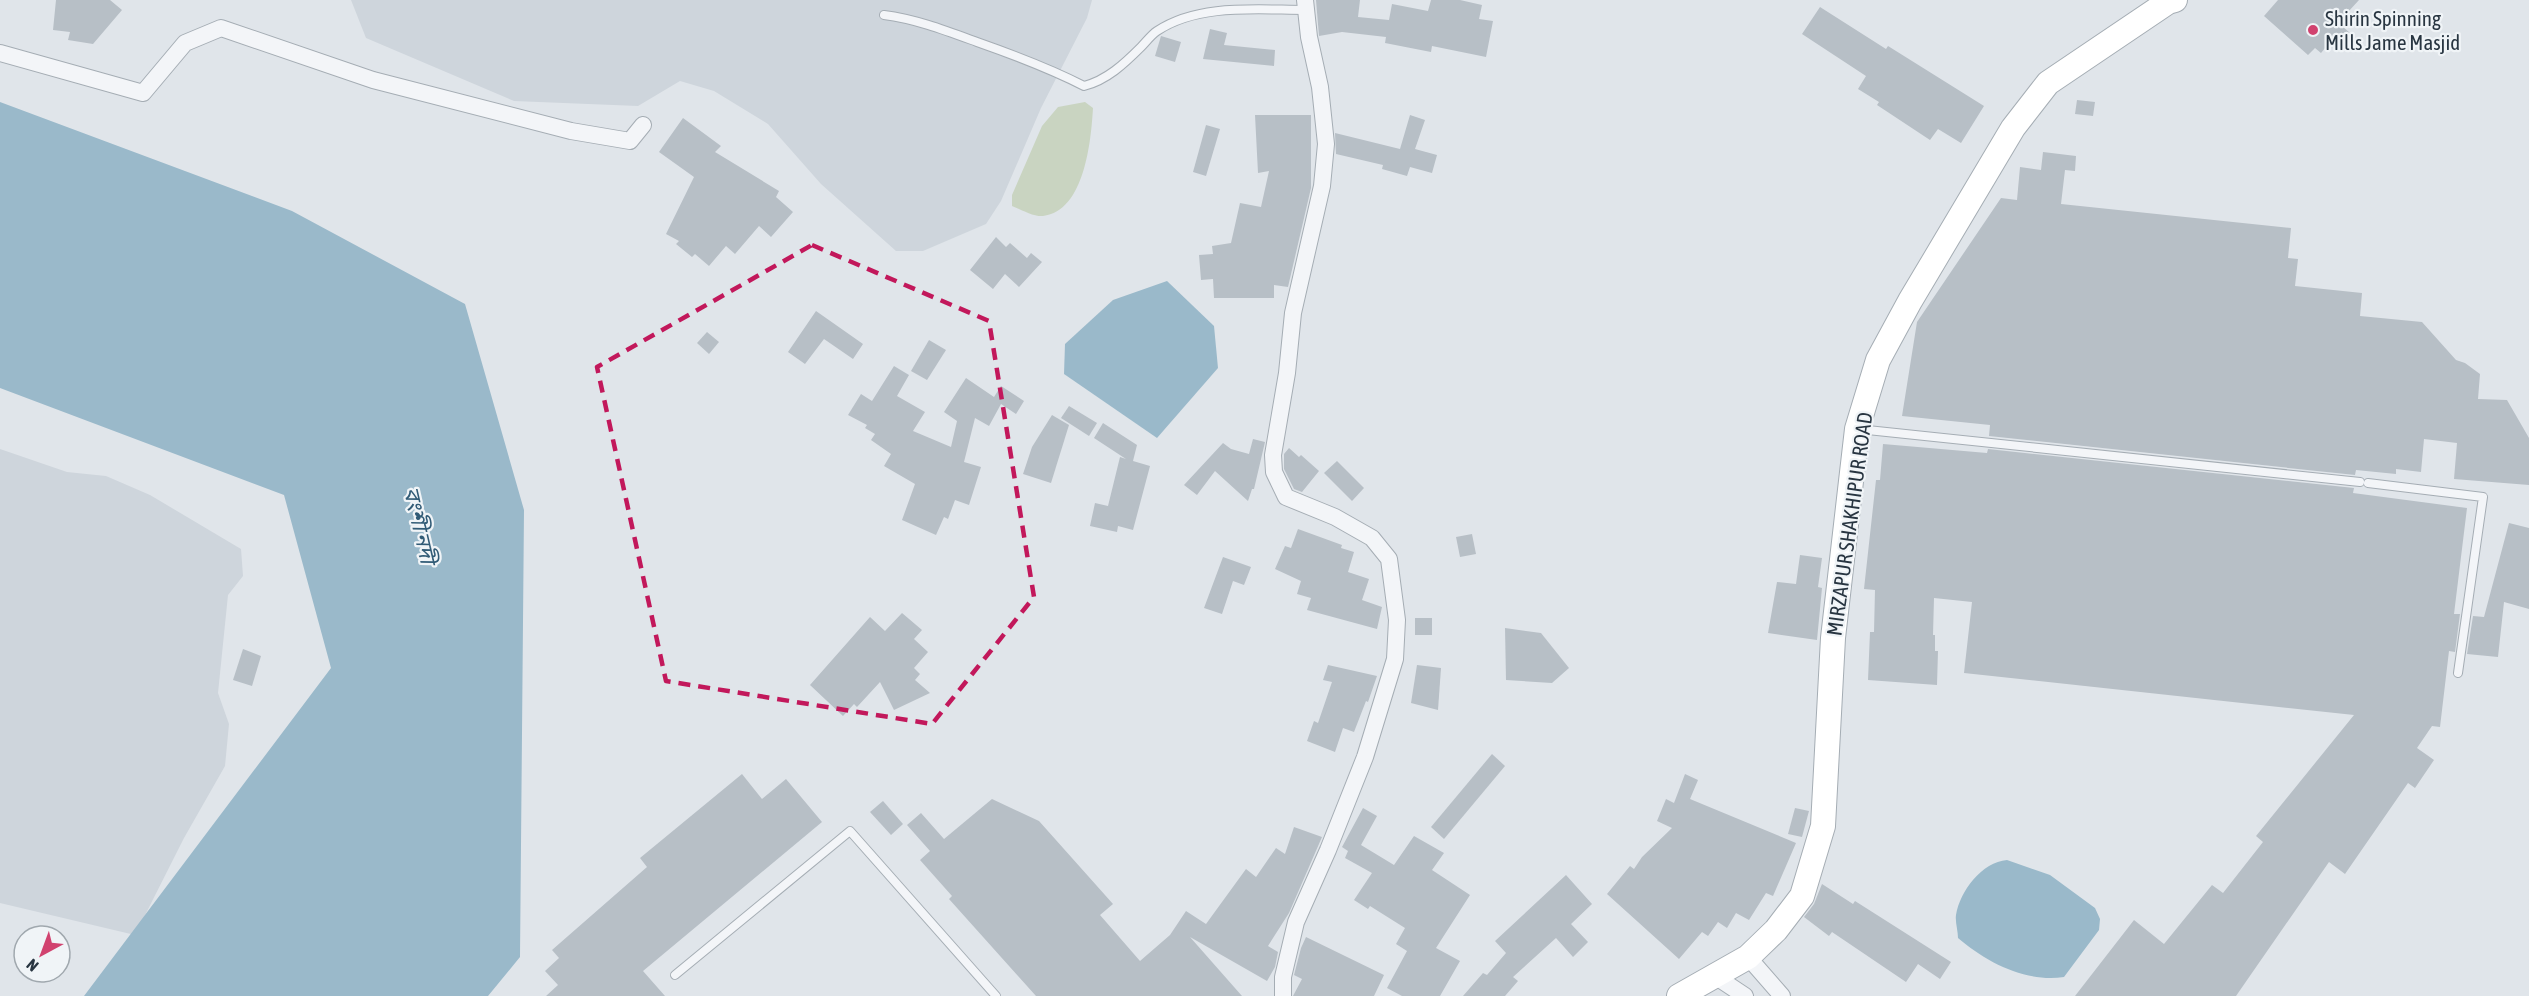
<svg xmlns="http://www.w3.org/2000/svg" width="2529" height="996" viewBox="0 0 2529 996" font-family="'Asap Condensed','Noto Sans Bengali',sans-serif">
	<rect width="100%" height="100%" fill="#e0e5ea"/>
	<!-- built -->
	<g fill="#ced5dc">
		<path d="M351,0h741l-5,18 -46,90 -40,93 -15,23 -63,27h-27l-75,-67 -53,-60 -54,-33 -34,-10 -42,25 -124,-5 -148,-63z"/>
		<path d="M0,449l67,23 39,4 44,19 91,54 2,27 -15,19 -10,98 11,31 -4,42 -41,72 -49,97 -135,-32z"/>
	</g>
	<!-- green -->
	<path fill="#c9d4c1" d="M1085,102l8,6c-2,32 -8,103 -50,108 -9,1 -23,-7 -31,-10v-11l30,-69 16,-19z"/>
	<!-- water -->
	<g fill="#9ab9ca">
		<path d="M0,102l292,109 173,93 59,206 -4,447 -32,39h-404l247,-328 -47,-173 -284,-107z"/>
		<path d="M1167,281l47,45 4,42 -61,70 -93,-64 1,-30 48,-44z"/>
		<path d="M2007,860l43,15 45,33 5,11 -1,11 -35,47c-38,6 -78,-15 -106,-39 0,-7 -3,-16 -2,-23 4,-24 26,-53 51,-55z"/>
	</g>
	<!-- building -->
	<g fill="#b7bfc6">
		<path d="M56,0h54l12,10 -29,34 -25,-4 2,-8 -17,-2z"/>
		<path d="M1316,0h44l-2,17 31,3 3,-16 36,7 3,-11h29l22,5 -3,14 14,2 -7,36 -54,-11 -1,6 -46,-9 1,-6 -44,-5 -23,4z"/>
		<path d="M2278,0h81l-11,12 5,4 -10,11 7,6 -14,15 -6,-6 -9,11 -6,-5 -7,7 -44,-39z"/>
		<path d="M1820,7l66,42 2,-3 96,60 -23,37 -23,-14 -8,11 -53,-35 2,-3 -21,-13 8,-13 -64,-42z"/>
		<path d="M1210,29l17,4 -3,12 51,5 -1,16 -71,-7z"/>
		<path d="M1161,36l20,6 -6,20 -20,-6z"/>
		<path d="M2077,100l18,2 -2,14 -18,-2z"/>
		<path d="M1255,115h56v73l-23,99 -14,-2v13h-60l-1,-19 -12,1 -2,-25 14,-1 -1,-8 19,-3 9,-40 21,4 8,-36 -11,2z"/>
		<path d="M1410,115l15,5 -10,29 22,6 -5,18 -22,-6 -3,9 -25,-7 1,-4 -47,-11 -1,-21 65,16z"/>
		<path d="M683,118l38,28 -6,6 64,39 -3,6 17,15 -22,25 -12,-11 -24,28 -9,-8 -17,20 -14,-12 -3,3 -16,-13 3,-3 -13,-7 28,-57 -35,-25z"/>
		<path d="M1206,125l14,4 -14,47 -13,-4z"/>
		<path d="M2043,152l33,4 -1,15 -10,-1 -4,34 230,24 -3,30 10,1 -3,27 67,7 -2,23 62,6 34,38 9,3 15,11 -2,25 29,1 22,38v47l-75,-6 3,-36 -33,-4 -3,33 -25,-3v5l-40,-4 -1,5 -366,-39 1,-11 -88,-9 15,-94 84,-124 16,2 3,-33 21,3z"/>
		<path d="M996,237l10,10 4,-4 17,15 4,-5 11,9 -23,25 -14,-13 -12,15 -23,-19z"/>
		<path d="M816,311l47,33 -10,15 -29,-20 -19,25 -17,-12z"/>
		<path d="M707,332l12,10 -10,12 -12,-11z"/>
		<path d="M929,340l17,10 -19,30 -16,-9z"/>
		<path d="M894,366l15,9 -12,21 28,16 -12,19 38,16 6,-26 -13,-9 22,-34 28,19 7,-11 23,15 -8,13 -15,-10 -12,22 -14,-8 -11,44 17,5 -12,38 -14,-5 -7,19 -4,-2 -8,18 -34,-15 13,-36 -31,-18 7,-12 -20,-14 4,-6 -10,-6 2,-3 -19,-10 13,-21 11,7z"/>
		<path d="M1069,406l28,17 -8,13 -28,-18z"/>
		<path d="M1052,415l17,10 -18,58 -28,-9 9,-27z"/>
		<path d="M1103,423l34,22 -4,16 17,5 -17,64 -15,-4 -1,6 -27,-6 5,-23 13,3 12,-49 6,2 -32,-21z"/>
		<path d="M1253,439l12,3 -11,47h-2l-4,12 -33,-30 -18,24 -13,-10 39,-42 8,6 18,5z"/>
		<path d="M1883,444l104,9 1,-4 366,39 -1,5 114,15 -13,106h6l-5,38 -6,-1 -9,76 -8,-1 -15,22 17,12 -19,28 -7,-5 -63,91 -16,-12 -93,134h-161l59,-76 30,24 48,-59 11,8 40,-51 -7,-6 98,-121 -390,-42 8,-71 -38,-4 -1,37h2v16h3l-1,34 -69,-5 2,-48h4l1,-42 -11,-1 12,-109h4z"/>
		<path d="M1289,448l10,9 2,-2 18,16 -17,21 -8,-3 -10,-20v-15z"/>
		<path d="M1337,461l27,27 -12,13 -28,-28z"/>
		<path d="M2509,523l20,5v81l-25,-7 -6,55 -31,-3 6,-38 11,1z"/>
		<path d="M1298,529l44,16 -1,3 13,4 -6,20 21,7 -7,21 20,7 -5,22 -70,-19 4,-12 -14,-4 4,-13 -26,-12 10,-23 6,2z"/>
		<path d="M1472,534l4,20 -16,3 -4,-20z"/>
		<path d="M1800,555l22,3 -4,29 4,1 -5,52 -49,-7 9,-51 19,2z"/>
		<path d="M1223,557l28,10 -7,18 -11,-4 -11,33 -18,-6z"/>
		<path d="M902,613l20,17 -8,9 14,13 -14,16 6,6 -5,6 15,13 -36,17 -14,-28 -23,25 -3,-3 -11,12 -33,-31 60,-68 15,14z"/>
		<rect x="1415" y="618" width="17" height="17"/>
		<path d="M1505,628l36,5 28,35 -17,15 -46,-3z"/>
		<path d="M243,649l18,7 -9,30 -19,-6z"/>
		<path d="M1328,665l49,11 -9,26 -2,-1 -12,31 -11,-4 -8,24 -28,-11 7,-20 4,2 14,-41 -9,-2z"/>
		<path d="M1417,665l24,3 -3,42 -27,-7z"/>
		<path d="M1492,754l13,12 -61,73 -13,-12z"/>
		<path d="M742,774l20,25 24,-20 36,43 -179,149 22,25h-119l12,-11 -13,-14 14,-13 -7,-8 95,-83 -7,-9z"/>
		<path d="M1685,774l13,6 -8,19 106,44 -23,53 -7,-3 -17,27 -13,-7 -9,15 -9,-6 -10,14 -6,-4 -23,27 -72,-65 23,-28 4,3 8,-12 30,-29 -15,-7 9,-22 8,4z"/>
		<path d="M992,799l47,22 74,83 -13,11 40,46 30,-26 16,-24 20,13 40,-55 10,8 20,-29 9,6 9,-27 28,10 -33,76 -21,33 10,6 -3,15 -8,14 -77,-44 52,59h-206l-87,-97 3,-3 -32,-36 10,-9 -23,-26 14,-12 23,26z"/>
		<path d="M883,801l20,23 -12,11 -21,-23z"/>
		<path d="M1363,808l14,8 -16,29 33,20 20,-29 30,17 -12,17 38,25 -34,53 24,13 -20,35h-38l-15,-8 20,-37 -11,-7 9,-16 -35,-22 -2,3 -14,-9 18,-27 -27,-15 3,-7 -6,-4z"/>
		<path d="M1795,808l14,3 -7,26 -14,-3z"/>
		<path d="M1566,875l26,29 -21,20 17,18 -15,15 -17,-19 -43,39 5,4 -13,15h-42l20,-23 4,2 19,-22 -11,-12z"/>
		<path d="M1822,884l31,20 2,-3 96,61 -11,17 -22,-15 -12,18 -74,-50 -3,4 -25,-19 10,-13z"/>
		<path d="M1306,937l78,38 -10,21h-81l9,-17 -8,-4 7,-27z"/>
	</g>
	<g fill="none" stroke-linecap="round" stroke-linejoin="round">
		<defs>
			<g id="service">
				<path d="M884,15c32,4 63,16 93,27 37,13 72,26 107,44 23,-6 40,-22 57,-39 5,-5 10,-12 16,-16 42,-28 101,-21 149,-21"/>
				<path d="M1858,429l502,53"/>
				<path d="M2368,483l115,14 -25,176"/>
				<path d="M675,975l175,-144 146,165"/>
			</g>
			<g id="minor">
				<path d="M0,53l143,40 42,-50 36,-15 152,52 198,51 59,10 13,-16"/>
				<path d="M1748,957l34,39"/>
				<path d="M1715,976l30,20"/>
				<path d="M1283,996v-19l13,-55 32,-72 37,-93 30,-98 2,-39 -8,-61 -17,-21 -37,-21 -49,-20 -12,-25 -1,-17 14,-82 6,-60 29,-127 4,-42 -6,-57 -11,-50 -4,-37"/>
			</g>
			<path id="secondary" d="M1679,996l69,-39 28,-27 26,-34 21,-70 10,-188 24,-209 21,-69 32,-59 103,-173 35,-45 120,-81 7,-2"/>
		</defs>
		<!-- service casing -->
		<use href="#service" stroke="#a5adb4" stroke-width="10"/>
		<!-- minor casing -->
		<use href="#minor" stroke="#a5adb4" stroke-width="18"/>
		<!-- secondary casing -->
		<use href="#secondary" stroke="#a5adb4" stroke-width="26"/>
		<!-- service -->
		<use href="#service" stroke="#f3f5f8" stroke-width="8"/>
		<!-- minor -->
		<use href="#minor" stroke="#f3f5f8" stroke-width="16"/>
		<!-- secondary -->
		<use href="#secondary" stroke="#fff" stroke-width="24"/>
	</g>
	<!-- marked area -->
	<path fill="none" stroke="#c2185b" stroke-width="4.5" stroke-dasharray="12 8" stroke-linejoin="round" d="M812,245l177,76 45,276 -102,127 -266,-43 -69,-314z"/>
	<!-- markers -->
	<circle fill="#d1426f" stroke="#f0f4f7" stroke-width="2" cx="2313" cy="30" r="6"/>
	<g text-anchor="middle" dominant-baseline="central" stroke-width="4.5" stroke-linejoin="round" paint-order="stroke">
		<!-- poi labels -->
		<g font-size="21" fill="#283541" stroke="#f0f4f7" text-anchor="start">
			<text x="2325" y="18">Shirin Spinning<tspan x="2325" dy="24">Mills Jame Masjid</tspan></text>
		</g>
		<!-- street labels -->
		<g font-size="21" fill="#283541" stroke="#f0f4f7">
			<text transform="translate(1849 524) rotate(-82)">MIRZAPUR SHAKHIPUR ROAD</text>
		</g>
		<!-- water labels -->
		<g font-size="22" font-style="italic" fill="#315b76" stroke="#f0f4f7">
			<text transform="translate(420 525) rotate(77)">বংশী নদী</text>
		</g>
	</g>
	<!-- north arrow -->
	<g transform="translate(42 954) rotate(221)"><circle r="28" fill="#f0f4f7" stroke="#a0a8ae" stroke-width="1.5"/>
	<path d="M0-4.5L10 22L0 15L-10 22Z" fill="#d1426f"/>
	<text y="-9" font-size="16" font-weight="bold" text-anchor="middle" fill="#283541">N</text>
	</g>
</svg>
